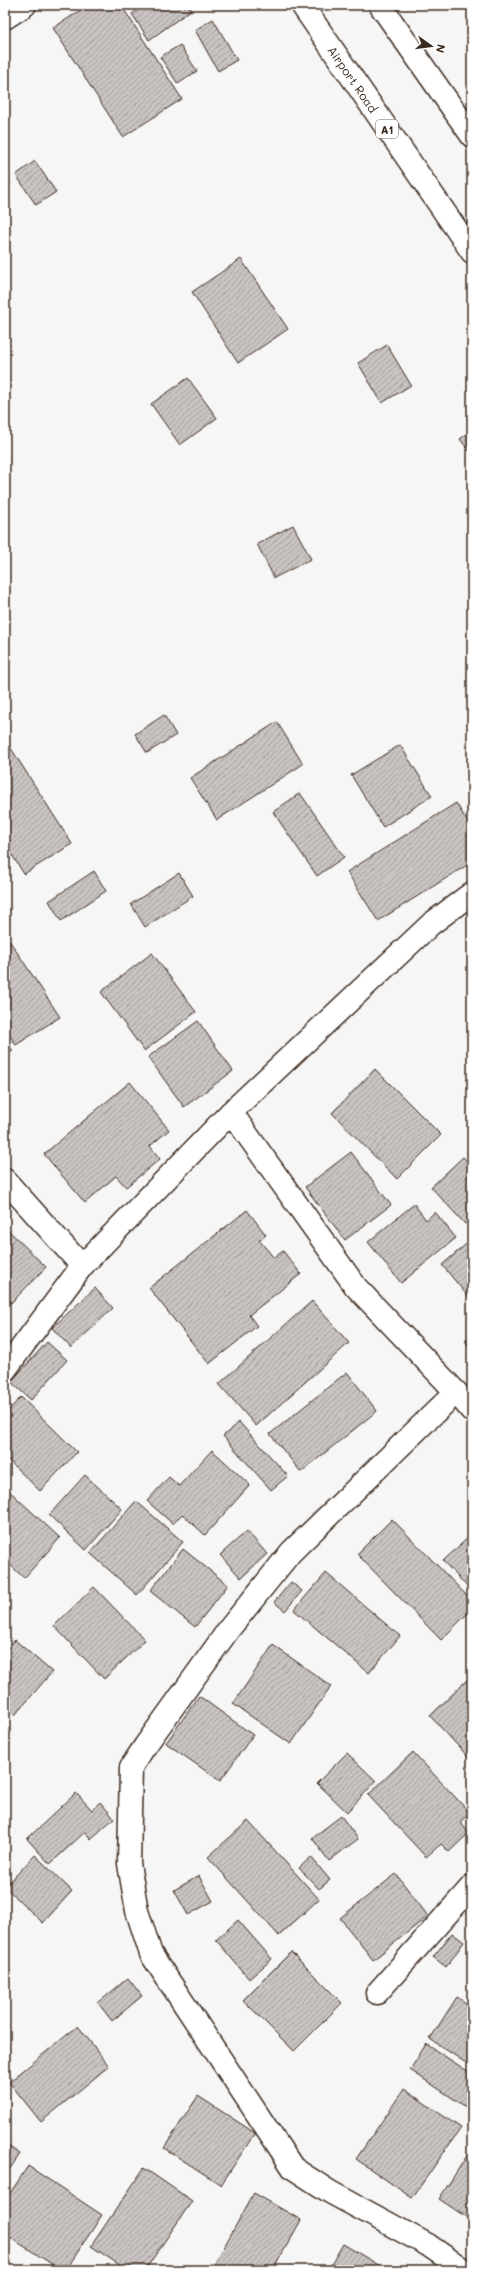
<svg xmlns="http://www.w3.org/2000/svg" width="477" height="2275" viewBox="0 0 477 2275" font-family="Mali,sans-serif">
	<defs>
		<pattern id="building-hatch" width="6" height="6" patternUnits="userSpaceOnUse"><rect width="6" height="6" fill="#c9c3c1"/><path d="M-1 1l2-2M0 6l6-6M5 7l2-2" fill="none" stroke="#a49f9c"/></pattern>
	</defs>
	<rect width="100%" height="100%" fill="#f7f6f6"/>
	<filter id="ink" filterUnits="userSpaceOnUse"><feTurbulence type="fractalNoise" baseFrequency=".025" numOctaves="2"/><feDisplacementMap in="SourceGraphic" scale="8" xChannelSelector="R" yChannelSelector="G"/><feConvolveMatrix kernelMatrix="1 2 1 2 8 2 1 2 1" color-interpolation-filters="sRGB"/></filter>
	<g filter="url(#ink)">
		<!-- building -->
		<g fill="url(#building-hatch)" stroke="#3b2a1e">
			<path d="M89,5h32l61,94 -59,38 -70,-109z"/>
			<path d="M145,5h43l3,5 -42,30 -17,-26z"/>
			<path d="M213,19l24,41 -19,11 -23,-41z"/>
			<path d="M180,45l17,26 -19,13 -18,-27z"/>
			<path d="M35,161l21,31 -20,13 -20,-30z"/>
			<path d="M241,259l47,70 -50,34 -46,-71z"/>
			<path d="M387,345l24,40 -29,18 -24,-40z"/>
			<path d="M188,378l29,40 -37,27 -29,-41z"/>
			<path d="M472,430v18l-3,3 -9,-12z"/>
			<path d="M293,525l18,34 -37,19 -17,-34z"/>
			<path d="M164,715l12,20 -29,18 -12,-19z"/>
			<path d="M277,722l26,42 -86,56 -27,-42z"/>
			<path d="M7,742l65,102 -48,30 -19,-30v-101z"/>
			<path d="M400,745l32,51 -49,31 -32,-52z"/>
			<path d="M300,793l44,64 -27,19 -44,-64z"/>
			<path d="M456,803l16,26v33l-94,59 -31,-49z"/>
			<path d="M94,871l12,20 -45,30 -12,-20z"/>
			<path d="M179,873l14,23 -48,31 -14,-23z"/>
			<path d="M9,940l51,77 -44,28 -11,-17v-86z"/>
			<path d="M152,953l44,59 -52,39 -43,-59z"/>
			<path d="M198,1021l35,50 -49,36 -36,-50z"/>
			<path d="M5,1039l8,12 -8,5z"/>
			<path d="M375,1069l66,66 -44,44 -65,-66z"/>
			<path d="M130,1082l39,48 -19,16 10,13 -34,28 -10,-11 -31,27 -41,-49z"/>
			<path d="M351,1152l40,53 -46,35 -40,-53z"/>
			<path d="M463,1157l9,9v51l-7,7 -34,-37z"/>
			<path d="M414,1204l12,16 9,-8 21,26 -55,45 -33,-41z"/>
			<path d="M247,1210l19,25 -7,5 15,18 9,-7 18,23 -52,41 8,11 -48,38 -60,-76z"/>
			<path d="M5,1227l41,40 -35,36 -6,-5z"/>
			<path d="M472,1239v60l-1,1 -29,-35z"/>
			<path d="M95,1288l18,20 -42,40 -19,-20z"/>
			<path d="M312,1301l37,42 -93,83 -37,-42z"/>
			<path d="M472,1335v14l-7,-8z"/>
			<path d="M47,1342l20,18 -36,40 -20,-18z"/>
			<path d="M347,1372l30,39 -76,61 -31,-38z"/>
			<path d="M21,1397l56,55 -37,39 -35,-34v-43z"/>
			<path d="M239,1422l49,54 -17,14 -48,-54z"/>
			<path d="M212,1450l38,35 -45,50 -23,-21 -9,10 -26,-23 22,-24 10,9z"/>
			<path d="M85,1475l37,34 -36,41 -37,-35z"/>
			<path d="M5,1487l55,51 -36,40 -19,-18z"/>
			<path d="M136,1501l47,41 -46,53 -47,-42z"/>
			<path d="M392,1519l80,82v8l-31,31 -84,-86z"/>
			<path d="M247,1531l20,23 -26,24 -21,-23z"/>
			<path d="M472,1534v58l-29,-31z"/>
			<path d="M183,1549l45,36 -33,42 -45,-36z"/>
			<path d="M326,1573l74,63 -31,37 -75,-63z"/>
			<path d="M291,1582l11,9 -17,20 -11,-9z"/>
			<path d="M94,1587l51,53 -41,39 -50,-53z"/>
			<path d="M15,1640l37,32 -37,43 -10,-9v-55z"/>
			<path d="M273,1645l58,41 -40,58 -58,-40z"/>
			<path d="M472,1675v86l-42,-45z"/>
			<path d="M199,1696l54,39 -33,46 -54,-38z"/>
			<path d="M413,1752l57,61 -10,9 9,11 -20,19 -8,-8 -15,13 -58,-62z"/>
			<path d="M347,1753l29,28 -29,31 -30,-29z"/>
			<path d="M76,1793l16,17 8,-8 14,16 -23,21 -6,-7 -35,32 -23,-25z"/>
			<path d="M341,1816l17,23 -29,22 -17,-23z"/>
			<path d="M248,1821l71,78 -40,37 -71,-79z"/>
			<path d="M35,1855l37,36 -29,32 -38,-36z"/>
			<path d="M311,1857l19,23 -11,9 -20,-21z"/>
			<path d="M396,1874l32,42 -55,44 -33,-42z"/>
			<path d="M199,1876l14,25 -25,14 -14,-25z"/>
			<path d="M238,1920l34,39 -23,20 -33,-39z"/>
			<path d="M452,1933l12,9 -18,25 -13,-10z"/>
			<path d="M291,1952l51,51 -48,48 -51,-51z"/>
			<path d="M128,1978l14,18 -30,25 -14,-18z"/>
			<path d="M457,1997l15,10v60l-42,-28z"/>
			<path d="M78,2026l31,40 -68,56 -32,-40z"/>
			<path d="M426,2044l46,30v37l-62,-41z"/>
			<path d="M404,2089l57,39 -49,70 -56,-39z"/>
			<path d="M198,2096l57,37 -34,52 -57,-37z"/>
			<path d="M5,2144l15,10 -15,22z"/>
			<path d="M472,2148v73l-33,-22z"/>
			<path d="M28,2166l74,49 -36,55h-5l-56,-36v-33z"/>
			<path d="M144,2168l48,33 -47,69h-18l-36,-24z"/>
			<path d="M254,2193l47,27 -28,50h-62z"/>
			<path d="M343,2244l44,26h-59z"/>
		</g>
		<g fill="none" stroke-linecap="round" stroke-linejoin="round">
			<defs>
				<g id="minor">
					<path d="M5,18l20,-13"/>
					<path d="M231,1112l125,175 100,105 -165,160 -62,77 -84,117 -14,21 -2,97 8,47 14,43 142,214 37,24 98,53 36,25"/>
					<path d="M5,1180l77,86"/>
					<path d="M5,1370l77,-104 149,-154 200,-188 41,-31"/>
					<path d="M456,1392l16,19"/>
					<path d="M377,1993l95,-107"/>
				</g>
				<g id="highway">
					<path id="s1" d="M302,5l170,247"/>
					<path d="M380,5l92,131"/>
				</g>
			</defs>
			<!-- minor casing -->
			<use href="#minor" stroke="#3b2a1e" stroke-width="25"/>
			<!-- highway casing -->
			<use href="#highway" stroke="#3b2a1e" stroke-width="25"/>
			<!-- minor -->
			<use href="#minor" stroke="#fff" stroke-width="22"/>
			<!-- highway -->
			<use href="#highway" stroke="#fff" stroke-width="22"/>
		</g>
	</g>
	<g text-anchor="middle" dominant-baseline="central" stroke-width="3.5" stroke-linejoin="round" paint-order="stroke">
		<!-- shield labels -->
		<rect fill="#fff" stroke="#766a62" stroke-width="1" x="376" y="120" width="22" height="18" rx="3"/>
		<g font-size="11" font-weight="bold" fill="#3b2a1e">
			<text x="387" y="129">A1</text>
		</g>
		<!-- street labels -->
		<g font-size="12" fill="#3b2a1e" stroke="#fff">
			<text stroke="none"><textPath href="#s1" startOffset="90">Airport Road</textPath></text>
		</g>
	</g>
	<!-- margin -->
	<rect width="477" height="2275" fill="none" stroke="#fff" stroke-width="20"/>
	<rect x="10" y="10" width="457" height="2255" fill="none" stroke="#3b2a1e" stroke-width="1.5" filter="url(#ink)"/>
	<!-- north arrow -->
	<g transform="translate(431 46) rotate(104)" stroke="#ffffff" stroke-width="3" paint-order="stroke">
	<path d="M0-3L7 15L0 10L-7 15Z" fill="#3b2a1e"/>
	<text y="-6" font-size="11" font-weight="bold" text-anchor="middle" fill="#3b2a1e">N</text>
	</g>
</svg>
